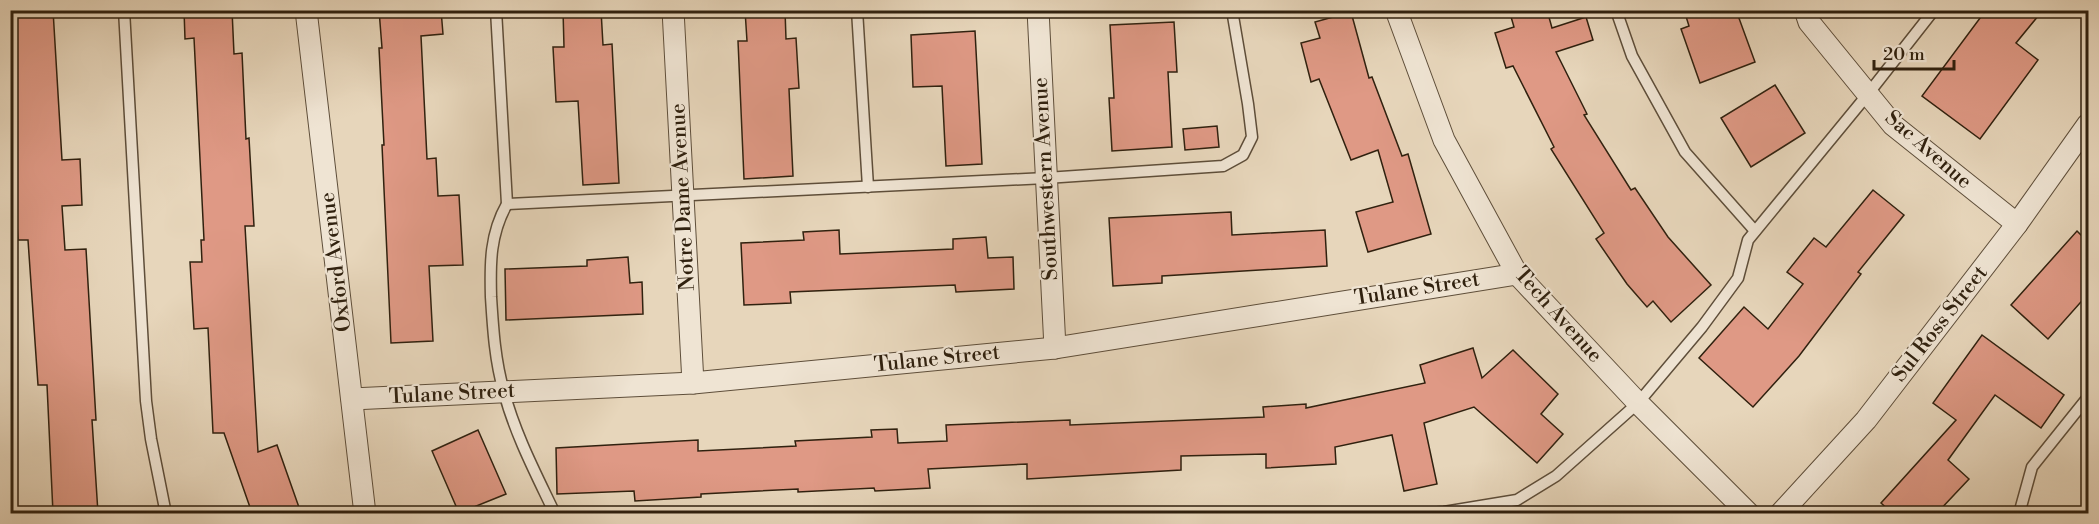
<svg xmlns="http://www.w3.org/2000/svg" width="2099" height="524" viewBox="0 0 2099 524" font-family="'Libre Bodoni',serif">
	<rect width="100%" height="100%" fill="#e7d6bb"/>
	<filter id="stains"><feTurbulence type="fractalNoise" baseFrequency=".00333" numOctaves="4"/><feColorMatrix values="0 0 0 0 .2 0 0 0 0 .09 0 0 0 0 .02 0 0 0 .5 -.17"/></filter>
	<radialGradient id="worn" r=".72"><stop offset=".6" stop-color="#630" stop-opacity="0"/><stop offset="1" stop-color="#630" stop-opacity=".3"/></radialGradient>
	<!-- building -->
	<g fill="#df9985" stroke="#30210f" stroke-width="1.5">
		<path d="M10,10h43l9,150 18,-1 2,46 -20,1 3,44 21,-1 10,171h-4l6,93h-45l-6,-128h-9l-10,-145h-10l-8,-125z"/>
		<path d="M184,10h48l2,44 8,-1 4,86 3,-1 5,88h-9l13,226 19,-7 24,68h-49l-28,-80h-11l-5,-105 -14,1 -4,-67h12l-1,-22h3l-10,-202 -9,1z"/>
		<path d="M379,10h62l2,24 -22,2 6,123 9,-1 2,38 21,-1 4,70 -34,1 4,75 -42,2 -9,-198h2l-5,-97h3z"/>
		<path d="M563,10h38l2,35 9,-1 7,139 -36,2 -5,-84 -22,1 -3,-55h11z"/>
		<path d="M745,10h40l1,29 10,-1 3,50 -10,1 4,87 -49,3 -6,-138h9z"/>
		<path d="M1509,10h38l5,18 34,-11 7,23 -37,12 31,62 -3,1 47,75 4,-2 33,49 43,48 -40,37 -18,-21 -6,6 -20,-23 -31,-45 8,-6 -53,-84 3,-2 -41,-81 -7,2 -11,-35 19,-6z"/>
		<path d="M1684,10h52l19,52 -55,21 -19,-54 8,-3z"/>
		<path d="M1986,10h57l-27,33 22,17 -58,79 -58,-43z"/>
		<path d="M1351,12l18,66 3,-1 30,79 6,-2 23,80 -63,18 -12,-40 37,-10 -15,-52 -27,10 -32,-81 -8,3 -10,-39 19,-5 -5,-16z"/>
		<path d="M1174,22l3,50h-9l4,75 -60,4 -3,-53h5l-4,-73z"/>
		<path d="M975,31l7,133 -36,2 -4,-80 -29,1 -2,-52z"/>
		<path d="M1775,85l30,48 -54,34 -30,-49z"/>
		<path d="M1217,126l2,21 -34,3 -2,-21z"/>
		<path d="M1873,190l31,25 -46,57 3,2 -62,82 -46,51 -54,-49 45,-51 24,22 35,-45 -16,-12 27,-34 12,9z"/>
		<path d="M1231,212l1,23 93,-5 2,36 -165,10v7l-49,3 -4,-68z"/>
		<path d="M839,230l1,24 113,-5v-10l33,-2 2,21 25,-1 1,32 -58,3 -1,-7 -165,7 1,11 -47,2 -3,-62 63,-3 -1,-8z"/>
		<path d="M2077,231l11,11v52l-40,45 -37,-34z"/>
		<path d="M628,257l2,26 12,-1 1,32 -137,6 -1,-51 82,-3v-6z"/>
		<path d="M1982,335l82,60 -23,33 -46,-33 -47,65 21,19 -32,34h-45l-11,-10 75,-83 -23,-17z"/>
		<path d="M1473,348l9,30 31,-28 45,44 -17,20 22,20 -26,29 -63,-56 -50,16 13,61 -33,7 -12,-56 -57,12 1,17 -70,4v-14l-85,2v14l-154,9v-15l-99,5 2,19 -55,3 -1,-3 -76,4v-3l-97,5v3l-66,4 -1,-10 -77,3 -1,-46 142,-8v11l98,-5 -1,-5 77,-4 -1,-7 26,-1 1,14 49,-2 -1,-16 124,-5v5l194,-8 -1,-10 43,-3v4l119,-25 -5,-18z"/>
		<path d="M478,430l28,64 -47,19 -27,-62z"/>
	</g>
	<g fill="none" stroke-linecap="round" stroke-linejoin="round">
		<defs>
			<g id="lane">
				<path d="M124,10l22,391 5,38 15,75"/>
				<path d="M496,10l11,194c-17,30 -17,59 -16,93 2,32 4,64 13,95 11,42 32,82 51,122"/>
				<path d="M857,10l11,177"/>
				<path d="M1616,10l16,46 53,96 70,79"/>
				<path d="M507,204l539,-26 177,-12 20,-11 9,-18 -4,-33 -16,-94"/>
				<path d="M1414,514l30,-2 73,-12 39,-24 82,-73 64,-76 36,-49 10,-38 120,-146 66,-84"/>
				<path d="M2019,514l13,-47 56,-70"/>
			</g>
			<g id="street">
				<path d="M306,10l59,504"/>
				<path d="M673,10l20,373"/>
				<path d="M1038,10l17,338"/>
				<path d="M1396,10l48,130 73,134 121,129 111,111"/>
				<path d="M1805,10l4,12 84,103 124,99"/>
				<path d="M352,399l341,-16 362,-35 462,-74"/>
				<path d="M1780,514l86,-94 151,-196 71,-100"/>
			</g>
		</defs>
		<!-- lane casing -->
		<use href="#lane" stroke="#5e4e3a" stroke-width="13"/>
		<!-- street casing -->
		<use href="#street" stroke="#5e4e3a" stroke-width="23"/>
		<!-- lane -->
		<use href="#lane" stroke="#efe4d3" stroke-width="10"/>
		<!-- street -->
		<use href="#street" stroke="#efe4d3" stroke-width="21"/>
	</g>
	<g text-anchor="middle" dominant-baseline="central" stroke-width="4.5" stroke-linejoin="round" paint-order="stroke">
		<!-- street labels -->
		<g font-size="21" fill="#30210f" stroke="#efe4d3">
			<text transform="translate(1928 150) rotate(41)">Sac Avenue</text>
			<text transform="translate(1046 179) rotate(-93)">Southwestern Avenue</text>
			<text transform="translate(683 197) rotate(-93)">Notre Dame Avenue</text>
			<text transform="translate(336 262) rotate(-97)">Oxford Avenue</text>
			<text transform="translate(1417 289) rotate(-9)">Tulane Street</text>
			<text transform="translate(1558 315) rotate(48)">Tech Avenue</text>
			<text transform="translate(1940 324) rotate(-52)">Sul Ross Street</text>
			<text transform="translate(937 359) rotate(-6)">Tulane Street</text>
			<text transform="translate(452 394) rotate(-3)">Tulane Street</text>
		</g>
	</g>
	<!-- margin -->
	<rect width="2099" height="524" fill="none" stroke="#e7d6bb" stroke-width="36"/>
	<rect x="12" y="12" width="2075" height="500" fill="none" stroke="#30210f" stroke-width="3"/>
	<rect x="18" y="18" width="2063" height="488" fill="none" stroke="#30210f" stroke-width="1.5"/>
	<!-- scale -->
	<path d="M1874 60v9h80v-9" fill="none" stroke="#30210f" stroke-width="3"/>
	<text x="1883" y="60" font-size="18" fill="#30210f" stroke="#efe4d3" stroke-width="4.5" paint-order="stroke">20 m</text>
	<rect width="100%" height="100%" filter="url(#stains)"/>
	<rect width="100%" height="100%" fill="url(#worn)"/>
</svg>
